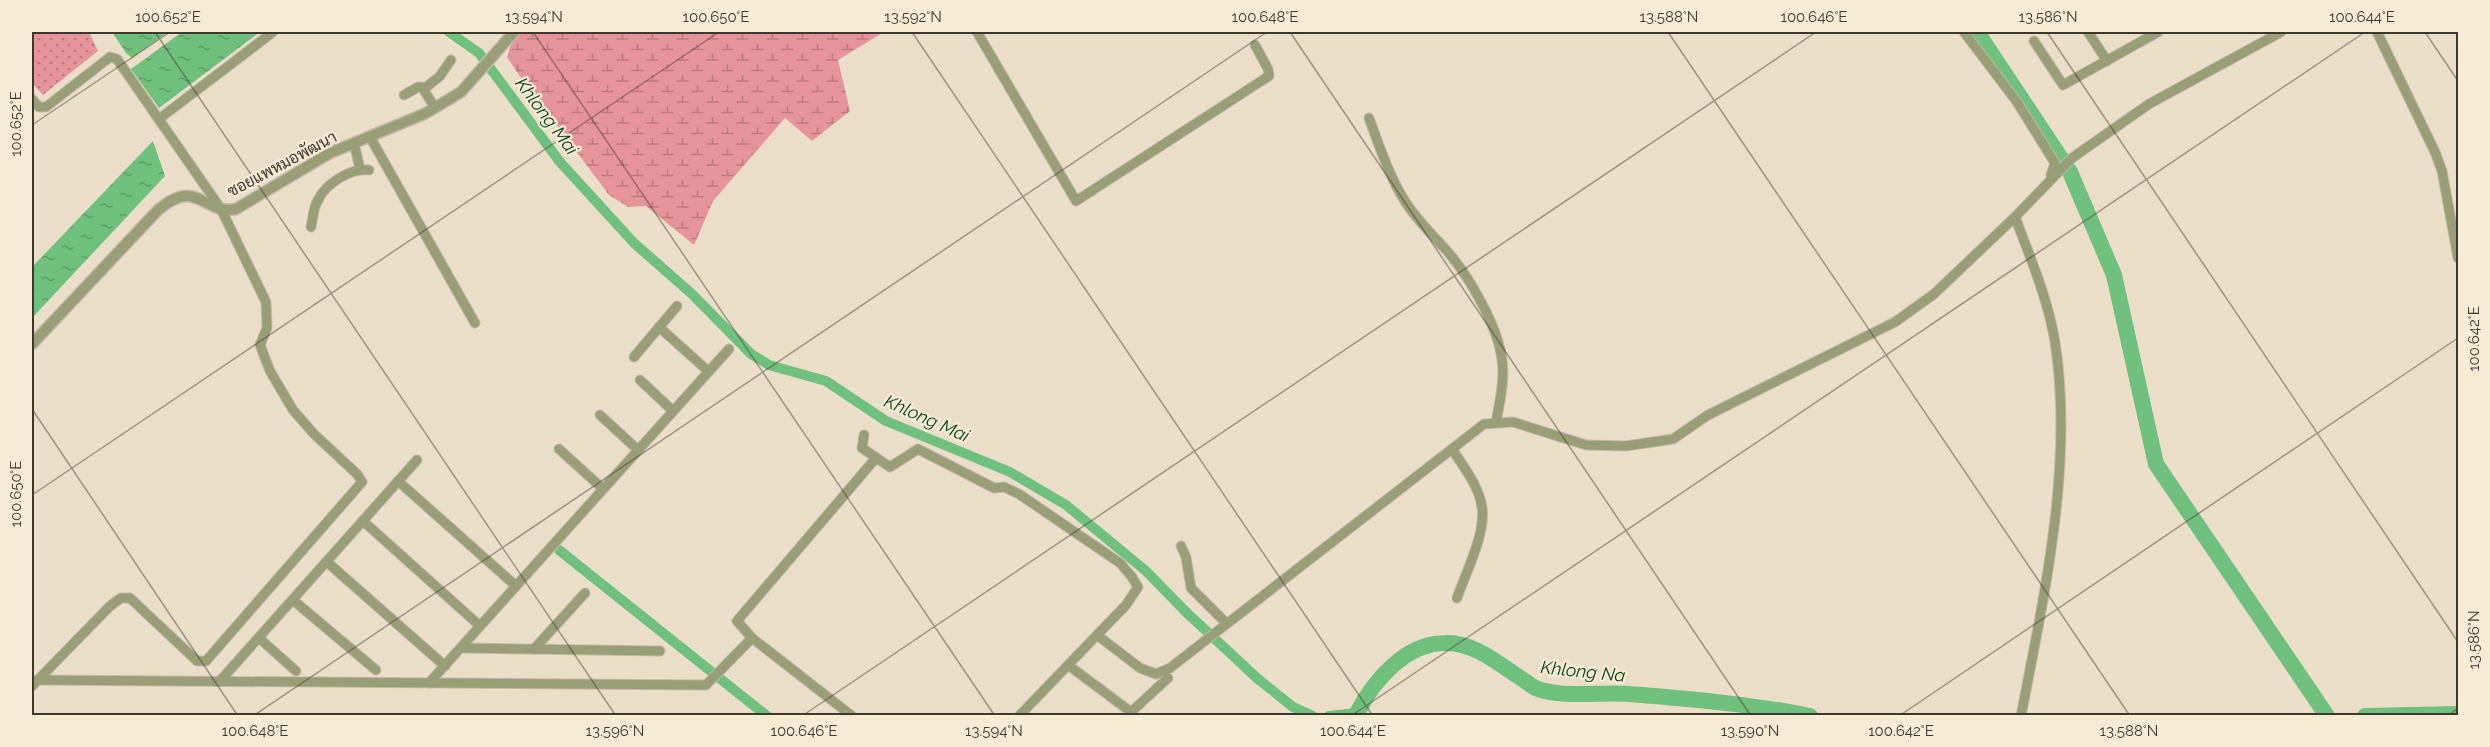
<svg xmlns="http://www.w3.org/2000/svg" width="2490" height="747" viewBox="0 0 2490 747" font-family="Raleway,Sarabun,sans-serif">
	<defs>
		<pattern id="grass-dots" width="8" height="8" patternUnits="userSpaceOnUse" patternTransform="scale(1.5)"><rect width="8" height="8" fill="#e6949b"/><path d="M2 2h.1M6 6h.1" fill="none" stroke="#bc7a7f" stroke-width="1.8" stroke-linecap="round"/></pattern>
		<pattern id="wetland-marsh" width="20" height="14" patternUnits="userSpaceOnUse" patternTransform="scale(1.5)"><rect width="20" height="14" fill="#e6949b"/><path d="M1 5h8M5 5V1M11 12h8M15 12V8" fill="none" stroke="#bc7a7f"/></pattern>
		<pattern id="water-ripples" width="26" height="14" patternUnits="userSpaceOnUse" patternTransform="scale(1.5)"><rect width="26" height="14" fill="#6fc07d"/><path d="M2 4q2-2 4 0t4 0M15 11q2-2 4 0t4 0" fill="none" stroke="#5c9d67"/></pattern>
	</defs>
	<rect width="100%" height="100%" fill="#eadec9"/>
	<!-- grass -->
	<path fill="url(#grass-dots)" d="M32,32h57l9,19 -55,44 -11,-12z"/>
	<!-- wetland -->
	<path fill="url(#wetland-marsh)" d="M522,32h362l-46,28 12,51 -38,30 -27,-23 -72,83 -19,44 -48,-39 -18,1 -19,-12 -90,-120 -12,-18 5,-16z"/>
	<!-- water -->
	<g fill="url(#water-ripples)">
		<path d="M112,32h56l-36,26 -6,-5z"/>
		<path d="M182,32h78l-101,76 -28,-39z"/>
		<path d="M153,141l12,35 -133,142v-51z"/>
	</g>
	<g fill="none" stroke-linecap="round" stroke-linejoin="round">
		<!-- canal -->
		<g stroke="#6fc07d" stroke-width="10">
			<path d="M449,32l30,21 81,109 74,81 58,51 59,60 18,11 57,16 60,40 124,51 56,33 80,66 41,42 71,66 35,28 20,9"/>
			<path d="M559,550l208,166"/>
			<path d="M1329,716l28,-3 -1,3"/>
		</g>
		<!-- river -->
		<g stroke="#6fc07d" stroke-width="16">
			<path d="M1977,32l93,140 44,103 42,189 171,252"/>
			<path d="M1357,713c17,-33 49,-70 88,-70 29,-1 54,21 77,36 5,3 10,8 16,10 25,9 63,3 91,5 60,5 122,10 181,22"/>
			<path d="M2365,716l93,-2"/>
		</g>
		<defs>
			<g id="minor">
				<path d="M977,32l99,169 193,-125 -1,-7 -13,-24"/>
				<path d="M1964,32l53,70 38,61 -4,12"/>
				<path d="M2088,32l19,29"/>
				<path d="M2377,32l58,120 7,19 16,87"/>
				<path d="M2034,41l29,44 95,-53"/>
				<path d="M424,89l16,-13 11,-16"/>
				<path d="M404,95l14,-8h4l13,21"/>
				<path d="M32,99l7,8h7l64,-50 7,2 104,150 45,93 1,26 -7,17 10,26 23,39 21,24 43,40 5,8 -156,179h-9l-67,-63h-9l-11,8 -78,80"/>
				<path d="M1369,118c10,27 19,55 34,80 13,23 33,39 49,59 19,23 44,68 49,97 5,21 -1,47 -5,68"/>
				<path d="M159,119l114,-87"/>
				<path d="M370,137l105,186"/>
				<path d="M354,143l6,26"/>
				<path d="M2015,217c15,40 33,82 40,125 19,122 -11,254 -34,374"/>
				<path d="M311,227c2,-9 2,-19 7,-27 8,-17 33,-32 51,-30"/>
				<path d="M659,327l49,44"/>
				<path d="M634,357l43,-51"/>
				<path d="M640,380l33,31"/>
				<path d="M600,415l38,35"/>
				<path d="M864,435l-2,13 28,19 28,-18 76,39 10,-1 15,7 101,69 12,14 6,10 -12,18 -29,30 43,33 16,6 14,-6 314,-244 29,-2 73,23 40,1 47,-7 35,-24 187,-93 39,-28 81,-77 57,-59 77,-54 132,-72"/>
				<path d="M559,449l44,40"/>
				<path d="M1452,449c11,17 27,37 30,58 4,27 -16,65 -25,91"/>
				<path d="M398,481l118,105"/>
				<path d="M363,521l117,105"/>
				<path d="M1181,546l5,11 5,31 35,35"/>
				<path d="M327,562l118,104"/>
				<path d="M293,600l83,70"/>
				<path d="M259,638l37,33"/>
				<path d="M461,648l199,3"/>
				<path d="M534,649l51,-56"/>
				<path d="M1068,665l63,47 37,-34"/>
				<path d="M37,680l669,5 46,-47"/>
				<path d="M220,681l197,-221"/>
				<path d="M429,683l300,-334"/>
				<path d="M852,716l-100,-78 -15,-17 138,-162"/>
				<path d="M1019,716l78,-81"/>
			</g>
			<path id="tertiary" d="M32,344l126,-134c40,-34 44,5 78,-1l94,-56 94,-39 24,-14 13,-8 53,-60"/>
		</defs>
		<!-- minor casing -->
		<use href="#minor" stroke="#c4b9a7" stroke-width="11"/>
		<!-- tertiary casing -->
		<use href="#tertiary" stroke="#c4b9a7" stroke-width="13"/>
		<!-- minor -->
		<use href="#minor" stroke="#989e76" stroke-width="9"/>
		<!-- tertiary -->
		<use href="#tertiary" stroke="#989e76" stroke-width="10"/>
	</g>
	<!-- ticks -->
	<path fill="none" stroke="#3c372f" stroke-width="1.5" stroke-opacity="0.45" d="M155,32l461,684M533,32l462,684M912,32l461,684M1290,32l461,684M1668,32l462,684M2047,32l411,610M2425,32l33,49M32,125l138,-93M32,409l206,307M32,495l687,-463M253,716l1014,-684M802,716l1014,-684M1351,716l1014,-684M1899,716l559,-378M2448,716l10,-8"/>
	<g text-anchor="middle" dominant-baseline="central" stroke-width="4.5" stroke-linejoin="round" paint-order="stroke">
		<!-- street labels -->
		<g font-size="16" fill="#3c372f" stroke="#f7ebd6">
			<text transform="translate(282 164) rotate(-28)">ซอยแพหมอพัฒนา</text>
		</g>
		<!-- water labels -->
		<g font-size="18" font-style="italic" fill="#07451a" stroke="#f7ebd6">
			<text transform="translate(547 116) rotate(53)">Khlong Mai</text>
			<text transform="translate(927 418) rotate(24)">Khlong Mai</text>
			<text transform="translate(1583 671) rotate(6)">Khlong Na</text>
		</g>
	</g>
	<!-- border -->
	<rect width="2490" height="747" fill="none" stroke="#f7ebd6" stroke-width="66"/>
	<rect x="33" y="33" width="2424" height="681" fill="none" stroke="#3c372f" stroke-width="2"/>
	<g font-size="15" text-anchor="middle" fill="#3c372f">
		<text x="168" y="22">100.652°E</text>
		<text x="534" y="22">13.594°N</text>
		<text x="716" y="22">100.650°E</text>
		<text x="913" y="22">13.592°N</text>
		<text x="1265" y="22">100.648°E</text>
		<text x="1669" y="22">13.588°N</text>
		<text x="1814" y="22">100.646°E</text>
		<text x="2048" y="22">13.586°N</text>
		<text x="2362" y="22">100.644°E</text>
		<text transform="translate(16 124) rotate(-90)" y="5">100.652°E</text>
		<text transform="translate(2474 339) rotate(-90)" y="5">100.642°E</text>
		<text transform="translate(16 494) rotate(-90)" y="5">100.650°E</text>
		<text transform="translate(2474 640) rotate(-90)" y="5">13.586°N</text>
		<text x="255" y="736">100.648°E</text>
		<text x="615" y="736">13.596°N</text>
		<text x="804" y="736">100.646°E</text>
		<text x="994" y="736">13.594°N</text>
		<text x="1353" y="736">100.644°E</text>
		<text x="1750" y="736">13.590°N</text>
		<text x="1901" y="736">100.642°E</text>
		<text x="2129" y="736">13.588°N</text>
	</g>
</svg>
